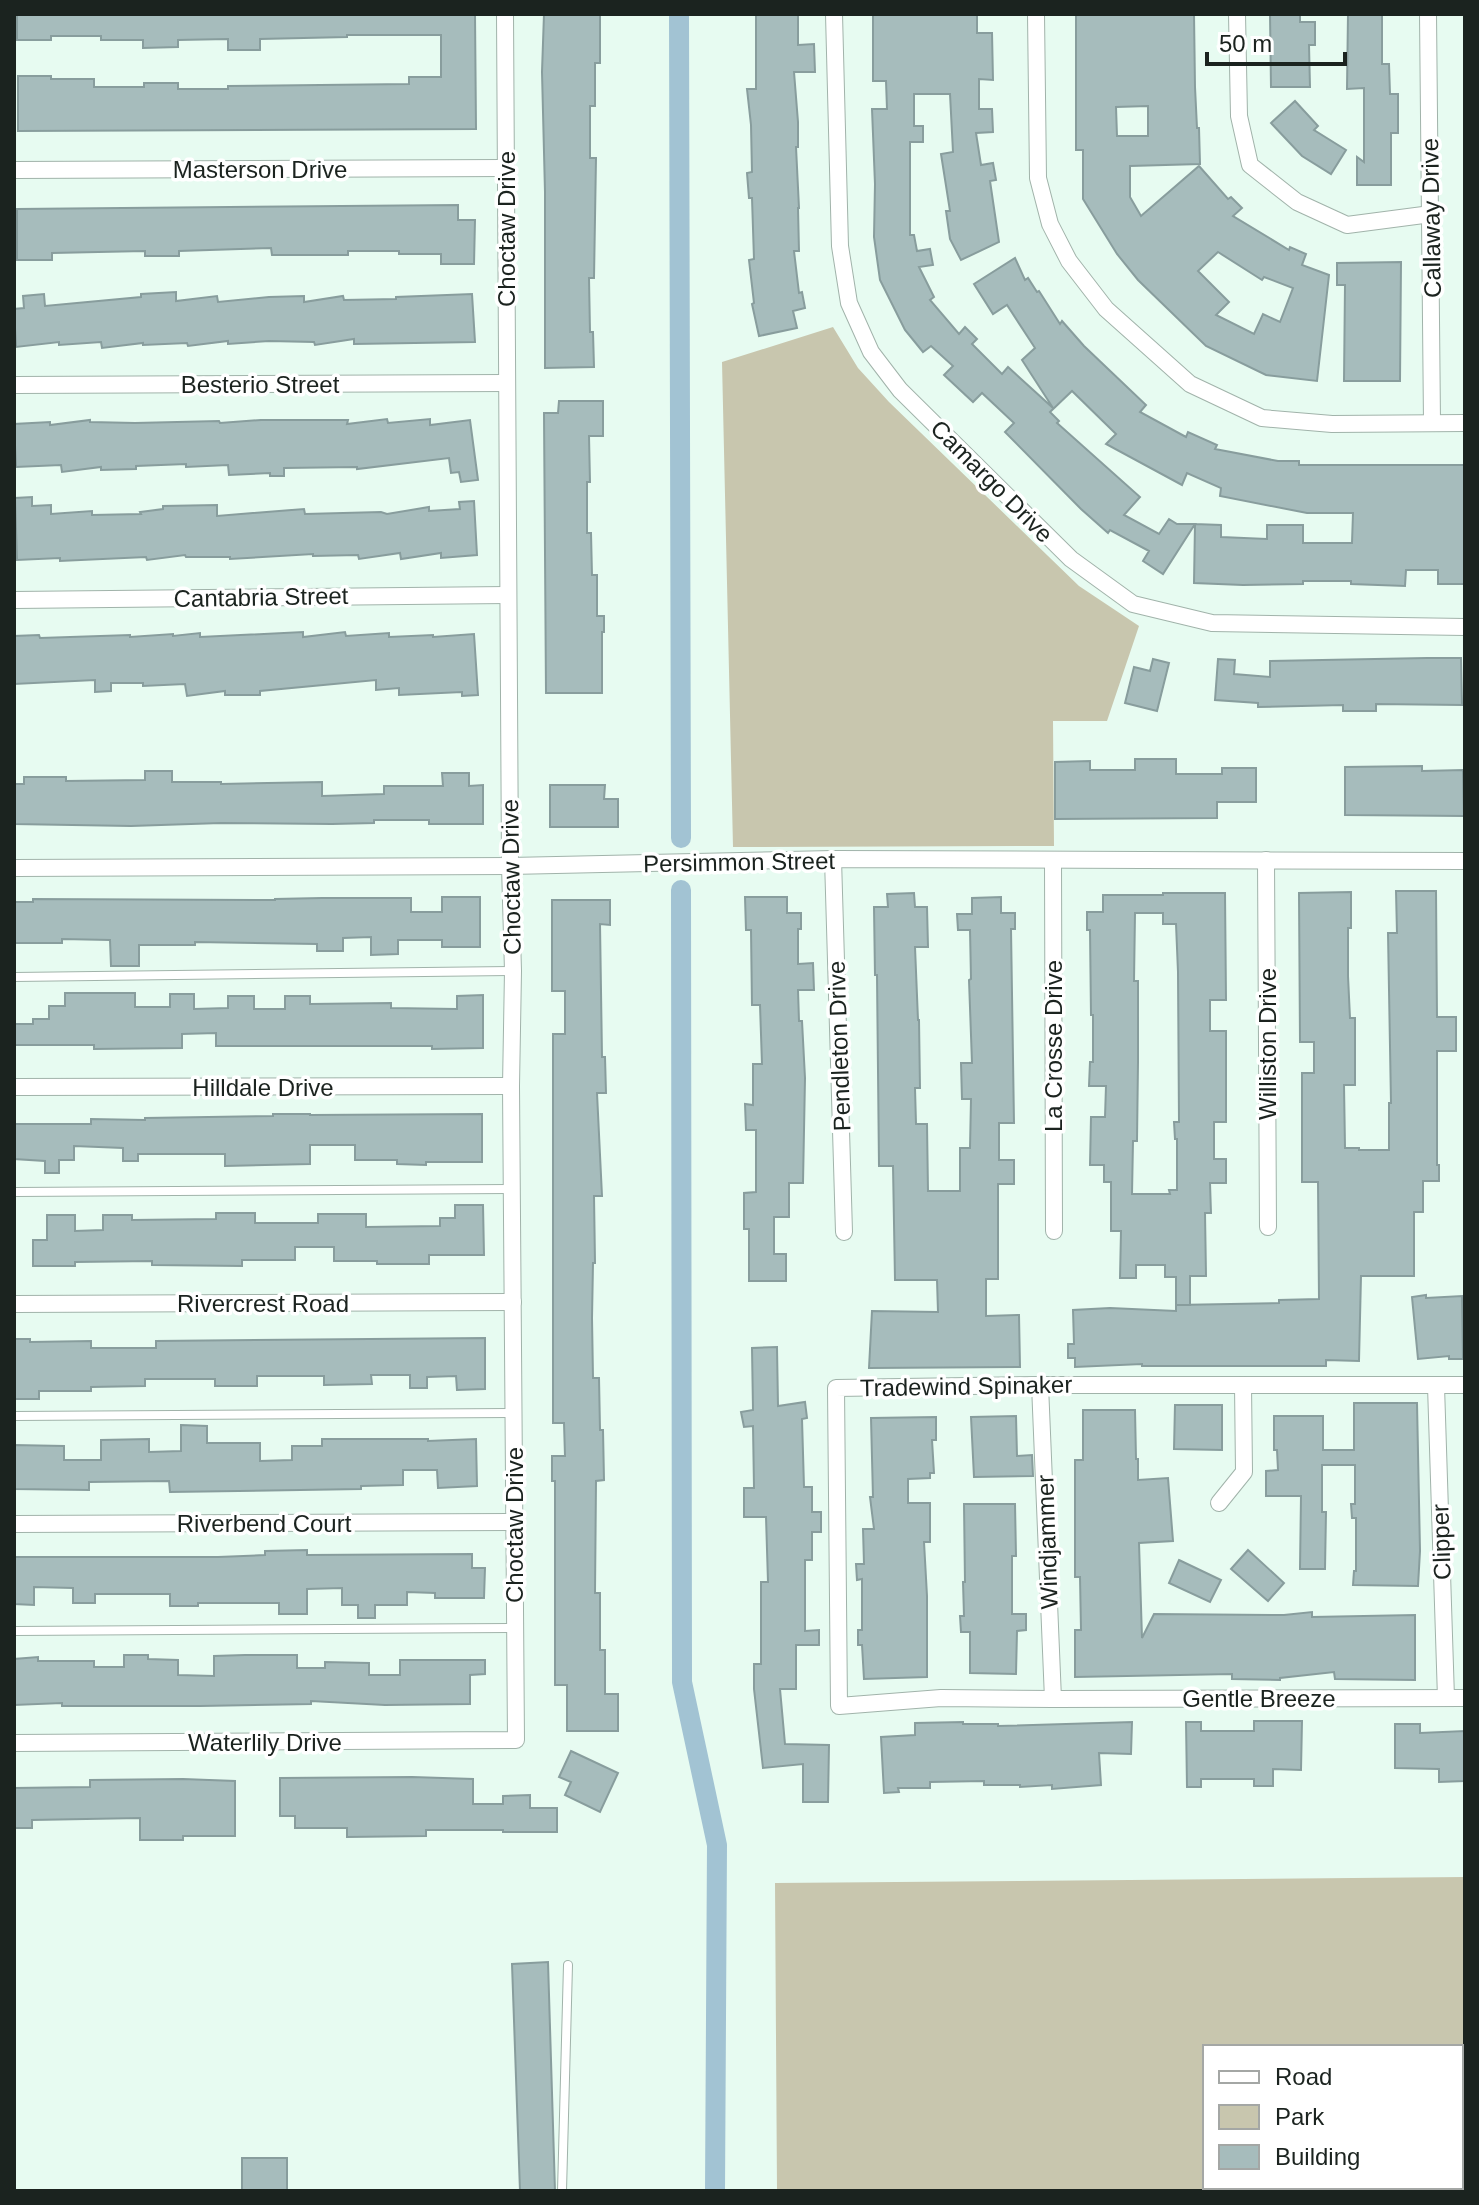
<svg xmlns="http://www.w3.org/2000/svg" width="1479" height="2205" viewBox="0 0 1479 2205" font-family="Helvetica,sans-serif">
	<rect width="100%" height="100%" fill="#e7fbf1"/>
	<!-- green -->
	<g fill="#c8c6ae" fill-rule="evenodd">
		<path d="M833,327l25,41 31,34 190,184 60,40 -32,95h-54l1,125 -321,1 -11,-485z"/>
		<path d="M1465,1877v314h-688l-2,-308zM1205,2047h256v140h-256z"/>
	</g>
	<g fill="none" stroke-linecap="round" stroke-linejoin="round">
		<!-- canal -->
		<g stroke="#a2c3d3" stroke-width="20">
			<path d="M679,14l2,824"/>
			<path d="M681,890l1,792 35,163 -2,346"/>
		</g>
	</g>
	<!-- building -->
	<g fill="#a6bcbc" stroke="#889d9d" stroke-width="2" fill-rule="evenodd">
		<path d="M17,14h458l1,115 -458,2v-55h33v3h43v8h50v-4h34v6h50v-3l181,-2v-7h32v-42h-94v2l-87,2v11h-32v-11l-50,1v7l-35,1v-8h-42v-4h-50v4h-34z"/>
		<path d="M544,14h56v49h-5v43h-5v52h6l-2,120h-5l1,54h3l1,35 -49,1v-176l-3,-120z"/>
		<path d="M756,14h42v31l16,-1 1,28h-21l4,50v25h-2l3,61h-1l1,43h-5l5,42 3,-1 3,16 -12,3 4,17 -38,8 -7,-32 2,-1 -5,-43 5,-1 -2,-61h-3l-2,-25 5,-1 -1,-47 -4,-36h9z"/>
		<path d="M873,14h104v19h15l1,47 -14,-1v30h13l1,23 -17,1 5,32 12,-2 3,17 -6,1 9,61 -38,18 -11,-21 -4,-28h4l-9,-57 12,-2 -3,-58h-36v32h9v16h-13v93h4l3,16 13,-2 3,16 -14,2 15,30 -4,3 29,34 6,-7 12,12 -5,5 30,30 6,-7 45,41 -31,-48 13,-12 -28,-43 -14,9 -19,-30 41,-26 10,22 3,-2 9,14 2,-1 21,33 2,-3 22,25 62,59 -6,7 46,25 2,-5 29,13 -2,4 63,12h21v4h166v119h-27v-14h-32l-1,16 -54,-2v-3h-48v3l-60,1 -49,-2 1,-59 26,1v12l46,2v-14h36v18h49l1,-30h-46l-87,-17 1,-8 -34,-15 -5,12 -76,-41 10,-10 -44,-43 -22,21 9,9 -2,2 83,74 -16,18 35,19 10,-15 8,5h18l-32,50 -20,-13 6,-10 -39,-21 -2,3 -27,-24 -76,-77 9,-9 -32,-30 -9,9 -29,-27 9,-9 -22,-20 -8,6 -18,-22 -25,-50 -6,-43 1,-53 -3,-75h15l-1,-28h-13z"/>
		<path d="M1076,14h118l1,73 2,41h2l1,36 -70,2v31l11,19 58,-50 29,33 3,-2 11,11 -9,8 56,34 1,-3 16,7 -4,11 27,10 -12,106 -51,-6 -60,-29 -68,-66 -21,-26 -34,-55v-49h-7zM1148,106v30h-31l-1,-29zM1218,252l44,28 2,-3 29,11 -13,34 -17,-8 -9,20 -38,-19 13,-13 -31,-31z"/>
		<path d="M1270,14h30v8h15v23h-6l1,42h-39z"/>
		<path d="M1348,14h34v50h7l1,30h8v39h-7v52h-34v-28l7,5v-74l-17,1z"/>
		<path d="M1295,101l23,25 -4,4 32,20 -15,24 -29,-18 -31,-33z"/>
		<path d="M458,205v15h17l-1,44h-33v-10h-42v-3h-51v4h-76l-1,-7 -92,3v5h-34v-5l-93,2v7h-35v-51z"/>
		<path d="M1401,262l-1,119h-56l1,-96h-8v-22z"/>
		<path d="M176,292v9l41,-5 1,6 51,-5 35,-1v6l39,-6 1,4 52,-1v-2l76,-3 3,48 -121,2v-5l-39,6 -1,-3 -45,-1 -41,3v-3l-40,5 -1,-3 -44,2v-2l-41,5 -1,-6 -42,3v-3l-43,5 -2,-38 10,-1 -1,-12 21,-2 1,12 96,-9v-3z"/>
		<path d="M559,401h44v35h-14l1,46h-3v51h4l1,42h5v41h7v16h-2v61h-56l-2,-280h14z"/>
		<path d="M387,419l1,4 42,-4v6l40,-5 8,60 -17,2 -2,-10 -8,1 -2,-15 -92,11v-2l-73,1v8h-14v-3l-41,2 -1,-10 -42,2v-3l-50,2v3l-35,1v-3l-39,5 -1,-7 -45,2 -2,-43 36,-2v3l40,-5v2l45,1 84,-2 1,2 41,-3h87l-1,4z"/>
		<path d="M32,497v9l19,-1v9l41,-3v4l49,-1 -1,-2 23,-3v-3l54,-1v11l87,-7 1,5 76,-2 6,2 42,-7v4l31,-2 -1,-7 15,-1 3,54 -36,3v-5l-40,6 -1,-6 -41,6 -1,-4 -45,1v-2l-83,5v-2h-44l-1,-2 -38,5 -1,-3 -86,4v-3l-43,2 -2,-62z"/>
		<path d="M303,632v5l42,-5 1,4 43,-3v4l44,-2v2l41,-3 4,61 -16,1v-4l-63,3v-7l-23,2v-10l-116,11v4h-35v-4l-38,5 -2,-12 -42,2v-3h-32v8l-16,1v-12l-81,4v-48l25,-1 1,3 90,-3v2l43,-3v2l27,-3v4z"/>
		<path d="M1427,658h34l1,47 -86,-1v7h-33v-6l-85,2v-4l-43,-3 3,-41 17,1 -1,14 36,3v-16z"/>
		<path d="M1153,659l16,4 -12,48 -32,-8 9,-36 16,4z"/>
		<path d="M1135,759h41v15h46v-6h34v34h-39v16l-162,1v-57l35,-1v9h45z"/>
		<path d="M1422,766v5l41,-1 1,46 -119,-1v-48z"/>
		<path d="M145,771h27v11h49v2l101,-2v14l62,-2v-8h59l-1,-13h27v13l14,-1v39h-54v-4h-55v3l-42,1 -111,-1 -90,3 -117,-2v-40h10v-7h42v4l79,-1z"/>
		<path d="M550,785h55l-1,14h14v28h-68z"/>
		<path d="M1396,891h40l1,126h19v34h-19v114h2v16h-16v31h-9v64h-53l-2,85 -33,-1v6h-184v-2l-67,3v-9h-7v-14h6l-1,-34 37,-2 66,3v-6l103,-2v-3l40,-1 -1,-117h-16v-109h12v-31h-14l-1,-149 52,-1v36h-3v48l2,42h5v67h-11l1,63h14v2h30v-47h2l-3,-170h9z"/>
		<path d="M914,893l1,14h12l1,40h-13l3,73h1l1,68h-5l1,36h11l1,67h32v-43h10l1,-49h-9l-1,-36h11l-3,-83 2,-1 -1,-49h-12l-1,-16h15v-16l29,-1v16h14v16h-4l3,194h-15v37h15v24h-16v95h-12v37l33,-1 1,52 -151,1 3,-57 66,1 -1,-32h-42l-2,-114h-14l-2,-191h-2l-1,-68h14l-1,-13z"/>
		<path d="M1163,893h62l1,107h-16v31h16v91h-12v37h12v24h-16l1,30h-6l1,63h-16v29h-14v-28h-11v-12h-29v13h-16l1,-47h-10v-49h-7v-17h-14l1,-48h14l1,-31h-17l1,-24h3v-47h-2l-1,-85h-3v-18h16v-17h60zM1135,913h28v11h13l2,48 1,150h-5l1,17h2v51h-8l1,4h-38l1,-53h4l1,-79v-81h-4z"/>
		<path d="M442,897h38v50h-38v-7h-44v14l-27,1v-18l-28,1v13h-26v-7l-122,-2v3h-56v21h-28l-1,-26 -48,-1v4h-48v-41h19v-3l242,1v-1l47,-1h89v14h31z"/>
		<path d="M745,897h42v16h14v16h-3v35l15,-1 1,27h-16l1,31h3l3,57 -2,105h-14v34h-15v37h12v27h-37v-52h-5v-36l12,-1v-62h-10l-1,-26 8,1v-41h9l-2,-59h-8l-1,-75h-5z"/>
		<path d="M552,900h58v25l-10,-1 2,133h3l1,36h-9l5,103h-8l1,67h-2l-1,55 1,60h6l1,52h3l1,50 -8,1 -1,112h5v57h5v44h13v37h-51v-46h-12v-204h-3v-25h13l-1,-33h-11v-389h12v-43h-13z"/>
		<path d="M65,993h70v14h35v-13h24v15l34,-1v-12h26v13h31v-13h25v8l81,-1v5l66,1v-13l26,-1v53l-51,1v-3h-216v-13l-34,1v14l-88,1v-4h-80v-21h19v-5h16v-13h16z"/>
		<path d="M273,1114h37v1l172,-1v48h-56v3l-29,-1v-4h-42v-15h-45v19l-85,2v-12h-87v7h-15v-13l-49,-2v14h-15v13h-14v-12l-31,-2v-35h77v-5l54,1v-2l128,-2z"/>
		<path d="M455,1205h28l1,50h-55v9h-52v-3h-43v-14h-39v13h-53v6l-90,-1v-4l-77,1v4h-42v-26h14v-25h28v16l28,-1v-15h29v5l84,-1v-6h39v10h63v-9h48v13l74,-1v-8h15z"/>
		<path d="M1426,1295v3l36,-2 1,63h-14v-3l-31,3 -6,-62z"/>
		<path d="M485,1338v51l-28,1 -1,-14 -29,1v11h-17v-13h-39l1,9 -48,1v-9h-67v10h-42v-7h-70v7l-54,1v4h-52v8h-25v-60h16v3l61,-1v7h65v-7z"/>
		<path d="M777,1347l1,59 27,-4 2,16 -5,1 2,68h8v25h9v20h-9v28h-7v71l14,-1v15h-23v44h-16l5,55 44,1 -1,57h-25v-38l-40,4 -9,-79v-25h7v-82h7l-2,-65h-22v-29h10l-1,-62 -9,1 -3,-15 12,-2 -1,-62z"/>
		<path d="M1354,1403h63l3,148 -2,35 -65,-1 1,-14h2v-53h-4l-1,-14h4v-39h-33v47h4l-1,57h-25l1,-73h-35v-25l12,-1 -1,-20h-3v-34h49v34h31z"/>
		<path d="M1175,1405h47v45l-48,-1z"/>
		<path d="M1083,1410h52l1,49h2v21l30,-2 5,63 -34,2 3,95 12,-24 130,1 28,-3v5l103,-2v65l-80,-1 -1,-7 -54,6v2l-48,-1v-5l-157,3v-47h6l-1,-53h-5v-117h8z"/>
		<path d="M1016,1416l1,40 15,-1 1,21 -59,1 -3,-60z"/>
		<path d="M936,1417v23h-4l2,33h-4v5l-22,1v24h22v39h-6l3,54v81l-63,2 -2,-34h-4v-15h4v-51l-5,1 -1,-16h8l-1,-35h11l-4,-32h3l-2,-79z"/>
		<path d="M181,1425l26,1v17h53v18l32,-1v-14h30v-7h106v2l48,-2 1,47 -39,2 -1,-18h-34v15l-42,1v3l-191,3 -1,-11 -80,1v8l-75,-1v-44l50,1v14h37v-20l48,-1v13l32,-1z"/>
		<path d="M964,1504h51l1,52h-4v58h14v16l-9,1 -1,43 -46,-1v-41h-9l-1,-16h4l-1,-34h2z"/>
		<path d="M307,1550v5l165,-1v14h13l-1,30h-49v-5l-28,-1v13h-32v13h-17v-13h-16v-17l-35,1v25h-28v-11h-81v3h-28v-12h-75v9h-22v-15l-39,-1v18l-20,-1v-47h204l47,-2v-4z"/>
		<path d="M1248,1550l36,33 -16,18 -37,-32z"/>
		<path d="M1179,1560l42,20 -11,22 -41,-19z"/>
		<path d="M124,1655h24v4l30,1v15l36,1v-20l31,-1h52v13h28v-6l44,1v12h31v-15h85v14l-15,1v29l-85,1 -74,-4v3l-111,2h-138v-3l-48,2v-46l24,-2v4h56v6h30z"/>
		<path d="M1254,1721h48l-1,49 -28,-1v17h-19v-7h-53v8h-14l-1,-65h15v9h53z"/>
		<path d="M963,1722v2h35v2l134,-4 -1,32 -32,-1 2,32 -49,4v-4l-32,2v-2h-36v-4l-54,1v6h-32l1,4 -15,1 -3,-56 34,-2v-12z"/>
		<path d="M1395,1724h25v9l45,-2v50l-26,1v-13l-44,-1z"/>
		<path d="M571,1751l47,22 -18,39 -35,-17 6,-13 -12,-5z"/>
		<path d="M412,1777l61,2v25h30v-8l27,-1v13h27v24h-54v-2h-77v6l-79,1v-9h-52v-12h-15v-38z"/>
		<path d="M183,1779l52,2v55h-52v4h-43v-22l-108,2v8h-18v-40l76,-1v-7z"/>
		<path d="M548,1962l7,229h-35l-8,-227z"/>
		<rect x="242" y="2158" width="45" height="33"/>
	</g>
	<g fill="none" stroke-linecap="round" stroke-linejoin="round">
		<defs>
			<g id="lane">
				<path d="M14,977l499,-6"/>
				<path d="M14,1192l497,-3"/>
				<path d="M14,1416l499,-3"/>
				<path d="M14,1631l501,-3"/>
				<path d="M562,2191l6,-226"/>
			</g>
			<g id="street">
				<path d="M834,14l6,232 9,57 22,49 29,38 171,169 62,45 79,19 253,4"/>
				<path d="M1036,14l2,164 12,46 19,37 37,48 84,75 72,34 70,6 133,-1"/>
				<path d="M1237,14l2,102 11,49 47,37 50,23 84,-11"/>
				<path d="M1428,14l4,408"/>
				<path d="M14,170l491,-2"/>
				<path d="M14,385l493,-2"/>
				<path d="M14,600l494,-5"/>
				<path d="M833,859l11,373"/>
				<path d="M1266,860l2,367"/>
				<path d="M1053,861l1,370"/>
				<path d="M14,868l496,-2 323,-7 632,2"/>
				<path d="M14,1087l497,-1"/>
				<path d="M14,1304l499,-2"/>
				<path d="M1040,1385l13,314"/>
				<path d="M1465,1385h-425l-204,3 3,318 102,-8 112,1 412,-1"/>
				<path d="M1436,1386l10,312"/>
				<path d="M1219,1503l25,-31 -1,-87"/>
				<path d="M14,1524l500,-2"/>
				<path d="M14,1743l502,-3 -5,-654 2,-115 -3,-105 -5,-852"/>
			</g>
		</defs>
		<!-- lane casing -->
		<use href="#lane" stroke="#a1b3aa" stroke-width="10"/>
		<!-- street casing -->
		<use href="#street" stroke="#a1b3aa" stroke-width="18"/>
		<!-- lane -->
		<use href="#lane" stroke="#fff" stroke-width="8"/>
		<!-- street -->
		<use href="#street" stroke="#fff" stroke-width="16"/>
	</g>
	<g text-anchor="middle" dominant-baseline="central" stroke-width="7" stroke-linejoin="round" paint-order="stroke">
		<!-- street labels -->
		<g font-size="24" fill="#1b231f" stroke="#fff">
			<text x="260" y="169">Masterson Drive</text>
			<text transform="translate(1431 218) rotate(-91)">Callaway Drive</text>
			<text transform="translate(506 229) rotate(-90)">Choctaw Drive</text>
			<text x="260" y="384">Besterio Street</text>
			<text transform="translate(992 481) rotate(45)">Camargo Drive</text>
			<text transform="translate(261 597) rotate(-1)">Cantabria Street</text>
			<text transform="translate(739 862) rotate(-1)">Persimmon Street</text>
			<text transform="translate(511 877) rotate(-91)">Choctaw Drive</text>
			<text transform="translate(1267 1044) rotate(-90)">Williston Drive</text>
			<text transform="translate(839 1046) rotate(-92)">Pendleton Drive</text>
			<text transform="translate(1053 1046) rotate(-90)">La Crosse Drive</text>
			<text x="263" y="1087">Hilldale Drive</text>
			<text x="263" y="1303">Rivercrest Road</text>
			<text transform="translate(966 1386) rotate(-1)">Tradewind Spinaker</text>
			<text x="264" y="1523">Riverbend Court</text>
			<text transform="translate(514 1525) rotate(-90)">Choctaw Drive</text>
			<text transform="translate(1047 1542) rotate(-92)">Windjammer</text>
			<text transform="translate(1441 1542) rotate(-92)">Clipper</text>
			<text x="1259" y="1698">Gentle Breeze</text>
			<text x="265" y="1742">Waterlily Drive</text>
		</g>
	</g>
	<!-- border -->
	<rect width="1479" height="2205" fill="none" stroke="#1b231f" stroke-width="32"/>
	<!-- legend -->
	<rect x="1203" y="2045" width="260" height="144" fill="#ffffff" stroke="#a4a7a5" stroke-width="2"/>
	<rect x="1219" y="2071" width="40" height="12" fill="#ffffff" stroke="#a4a7a5" stroke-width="2"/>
	<text x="1275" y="2085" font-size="24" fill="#1b231f">Road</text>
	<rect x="1219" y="2105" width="40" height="24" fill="#c8c6ae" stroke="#a4a7a5" stroke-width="2"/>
	<text x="1275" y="2125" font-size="24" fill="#1b231f">Park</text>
	<rect x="1219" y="2145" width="40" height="24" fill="#a6bcbc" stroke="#a4a7a5" stroke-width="2"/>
	<text x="1275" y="2165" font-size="24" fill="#1b231f">Building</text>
	<!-- scale -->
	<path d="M1207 52v12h138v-12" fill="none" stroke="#1b231f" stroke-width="4"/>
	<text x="1219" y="52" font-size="24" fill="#1b231f" stroke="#ffffff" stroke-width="6" paint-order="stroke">50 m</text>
</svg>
